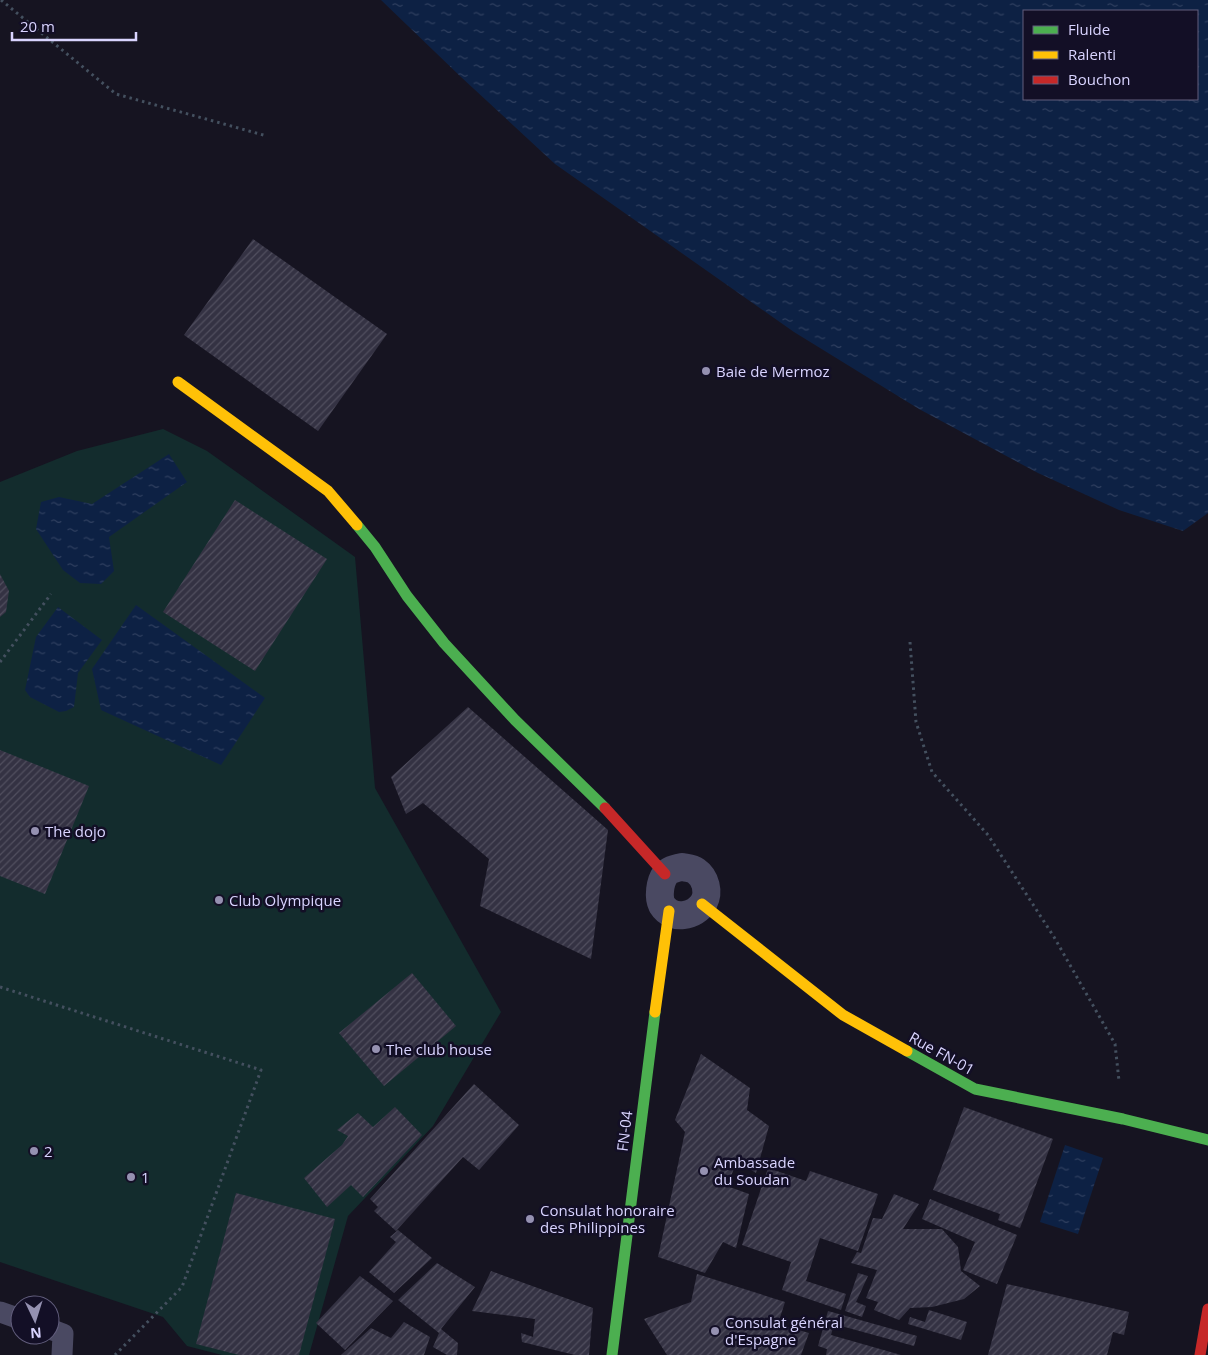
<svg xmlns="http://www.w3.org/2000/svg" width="1208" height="1355" viewBox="0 0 1208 1355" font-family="'Open Sans',sans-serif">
	<defs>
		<pattern id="water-ripples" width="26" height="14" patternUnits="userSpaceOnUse" patternTransform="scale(1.25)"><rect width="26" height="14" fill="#0d2144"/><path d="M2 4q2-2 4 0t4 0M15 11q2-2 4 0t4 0" fill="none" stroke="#304060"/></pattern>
		<pattern id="building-hatch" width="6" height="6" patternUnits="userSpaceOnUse" patternTransform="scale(1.25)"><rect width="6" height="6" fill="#343243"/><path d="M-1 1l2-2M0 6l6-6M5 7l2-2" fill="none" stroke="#514f5f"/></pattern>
	</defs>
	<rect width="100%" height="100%" fill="#161421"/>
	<!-- pitch -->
	<path fill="#132c2d" d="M163,429l44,22 148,106 20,231 126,224 -68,114 -85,90 -39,139h-87l-35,-9 -24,-29 -163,-55v-780l77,-31z"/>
	<!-- water -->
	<g fill="url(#water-ripples)" fill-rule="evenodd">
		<path d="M381,0h827v513l-25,18 -64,-21 -81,-37 -119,-64 -125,-77 -239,-168 -94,-87zM1197,11v88h-173v-88z"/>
		<path d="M169,454l18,28 -78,55 5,34 -13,13 -21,-1 -17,-13 -27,-41 5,-27 18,-5 33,7z"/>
		<path d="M136,605l129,93 -44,67 -120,-55 -9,-41z"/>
		<path d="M58,607l44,33 -24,33 -4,34 -8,4 -7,1 -29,-15 -5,-7 11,-53z"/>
		<path d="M1065,1145l38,13 -25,76 -38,-12z"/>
	</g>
	<!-- building -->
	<g fill="url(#building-hatch)">
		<path d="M253,239l134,95 -69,97 -134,-96z"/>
		<path d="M235,500l92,59 -72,112 -92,-59z"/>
		<path d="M0,574l9,17 -3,21 -6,5z"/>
		<path d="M468,707l140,123 -17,129 -111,-53 9,-47 -66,-56 -17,11 -15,-37z"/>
		<path d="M0,750l89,36 -44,108 -45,-18z"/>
		<path d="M412,973l44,53 -72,60 -45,-53z"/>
		<path d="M701,1054l49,34 -3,22 22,16 -13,47 -19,-12 -10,25 22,8 -13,54 -13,-6 -18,31 -47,-16 27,-125 -10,-12z"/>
		<path d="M474,1084l45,41 -40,45 -16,-13 -67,74 -22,-20 4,-4 -8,-8z"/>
		<path d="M395,1107l27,28 -59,62 -12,-12 -24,22 -23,-29 38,-33 6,-9 -11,-6 21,-17 15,14z"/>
		<path d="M964,1107l89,32 -33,89 -22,-8 2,-6 -67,-24z"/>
		<path d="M768,1168l38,13 4,-10 68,23 -20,57 -38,-13 -14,43 40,13 -5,16 -59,-20 9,-28 -49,-17z"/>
		<path d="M236,1193l99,26 -36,136h-60l-43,-11z"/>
		<path d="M894,1194l25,10 -16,25h39l16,18 3,24 19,15 -16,13 -32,8 -22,1 -11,12 -25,-10 4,-8 -12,-4 11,-28 -26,-7 6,-11 4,1 12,-35 9,1z"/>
		<path d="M930,1199l87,36 -20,49 -34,-14 12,-28 -53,-23z"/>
		<path d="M398,1230l34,28 -38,35 -25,-21 27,-30 -6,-5z"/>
		<path d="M437,1263l38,24 -34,42 17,14 -1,12h-10l-14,-8 6,-14 -41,-33z"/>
		<path d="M491,1271l102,37 -4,47h-14l-53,-13 -1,-9 12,4 2,-18 -63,-8z"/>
		<path d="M858,1273l10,3 -12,26 10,4 -4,11 -17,-6z"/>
		<path d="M697,1274l88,28 -7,22 31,9 -8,22h-134l-23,-36 47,-17z"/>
		<path d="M360,1276l33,25 -48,49 -29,-27z"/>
		<path d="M1007,1284l122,28 -5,23 -11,-3 -6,23h-119z"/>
		<path d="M929,1310l38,12 -6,18 -53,-16 2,-7 15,5z"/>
		<path d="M828,1311l89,25 -3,10 -80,-22 -3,11 70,20h-75l1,-6 -9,-3z"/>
		<path d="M404,1322l26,15 -6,18h-83l30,-27 20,10z"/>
	</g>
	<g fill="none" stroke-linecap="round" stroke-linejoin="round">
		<!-- path -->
		<g stroke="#44505f" stroke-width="3" stroke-dasharray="2.5 4" stroke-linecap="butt">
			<path d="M1,0l115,94 151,42"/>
			<path d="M910,642l6,80 16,50 56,63 66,102 61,107 4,37"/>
			<path d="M0,662l51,-68"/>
			<path d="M0,987l261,83 -79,217 -67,68"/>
		</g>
		<!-- lane -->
		<g stroke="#4a4962" stroke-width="21">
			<path d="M0,1312l20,7"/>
			<path d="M50,1329l13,5 -1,21"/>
		</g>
		<!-- street -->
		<path stroke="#4a4962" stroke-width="28" d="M682,867c5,1 10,1 14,4 10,7 13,21 8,31 -9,15 -32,19 -42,3 -4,-8 -2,-23 3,-30 3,-5 11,-7 17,-8z"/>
		<!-- fast -->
		<g stroke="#4caf50" stroke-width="11">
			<path d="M357,525l18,22 32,49 37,47 71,77 90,88"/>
			<path d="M907,1051l68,38 148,30 85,21"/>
			<path d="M612,1355l43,-343"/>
		</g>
		<!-- slow -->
		<g stroke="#ffc107" stroke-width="11">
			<path d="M178,382l150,109 29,34"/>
			<path d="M702,904l141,111 64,36"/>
			<path d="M655,1012l14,-101"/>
		</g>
		<!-- jam -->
		<g stroke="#c62828" stroke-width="11">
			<path d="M605,808l60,66"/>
			<path d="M1200,1355l8,-46"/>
		</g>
	</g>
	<!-- markers -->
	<g fill="#9591b1" stroke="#130f26" stroke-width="2">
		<circle cx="706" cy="371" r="5"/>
		<circle cx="35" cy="831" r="5"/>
		<circle cx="219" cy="900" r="5"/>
		<circle cx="376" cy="1049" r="5"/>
		<circle cx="34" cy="1151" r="5"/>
		<circle cx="704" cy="1171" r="5"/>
		<circle cx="131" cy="1177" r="5"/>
		<circle cx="530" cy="1219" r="5"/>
		<circle cx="715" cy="1331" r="5"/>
	</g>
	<g text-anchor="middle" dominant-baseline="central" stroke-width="5" stroke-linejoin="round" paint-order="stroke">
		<!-- poi labels -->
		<g font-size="15" fill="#d9d4ff" stroke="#130f26" text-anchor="start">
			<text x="716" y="371">Baie de Mermoz</text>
			<text x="45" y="831">The dojo</text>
			<text x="229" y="900">Club Olympique</text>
			<text x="386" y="1049">The club house</text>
			<text x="44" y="1151">2</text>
			<text x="714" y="1162">Ambassade<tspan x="714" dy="17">du Soudan</tspan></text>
			<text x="141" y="1177">1</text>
			<text x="540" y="1210">Consulat honoraire<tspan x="540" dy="17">des Philippines</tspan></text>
			<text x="725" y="1322">Consulat général<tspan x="725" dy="17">d'Espagne</tspan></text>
		</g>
		<!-- street labels -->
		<g font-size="15" fill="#d9d4ff" stroke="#130f26">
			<text transform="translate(942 1053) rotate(29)">Rue FN-01</text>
			<text transform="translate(624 1131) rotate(-83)">FN-04</text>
		</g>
	</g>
	<!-- legend -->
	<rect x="1023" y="10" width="175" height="90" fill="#130f26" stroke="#625e7d"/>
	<rect x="1033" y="26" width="25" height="8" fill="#4caf50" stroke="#625e7d"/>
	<text x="1068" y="35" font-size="15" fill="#d9d4ff">Fluide</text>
	<rect x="1033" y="51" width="25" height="8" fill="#ffc107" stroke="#625e7d"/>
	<text x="1068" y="60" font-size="15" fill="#d9d4ff">Ralenti</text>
	<rect x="1033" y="76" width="25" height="8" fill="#c62828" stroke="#625e7d"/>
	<text x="1068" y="85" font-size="15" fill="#d9d4ff">Bouchon</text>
	<!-- north arrow -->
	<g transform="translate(35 1320) rotate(176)"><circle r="24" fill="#130f26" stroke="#625e7d"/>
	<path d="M0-4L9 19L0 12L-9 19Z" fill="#9591b1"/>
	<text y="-8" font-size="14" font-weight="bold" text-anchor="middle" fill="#d9d4ff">N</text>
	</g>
	<!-- scale -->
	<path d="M12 32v8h124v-8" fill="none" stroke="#d9d4ff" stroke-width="2.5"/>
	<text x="20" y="32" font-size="15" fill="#d9d4ff" stroke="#130f26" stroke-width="4" paint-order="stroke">20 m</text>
</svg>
